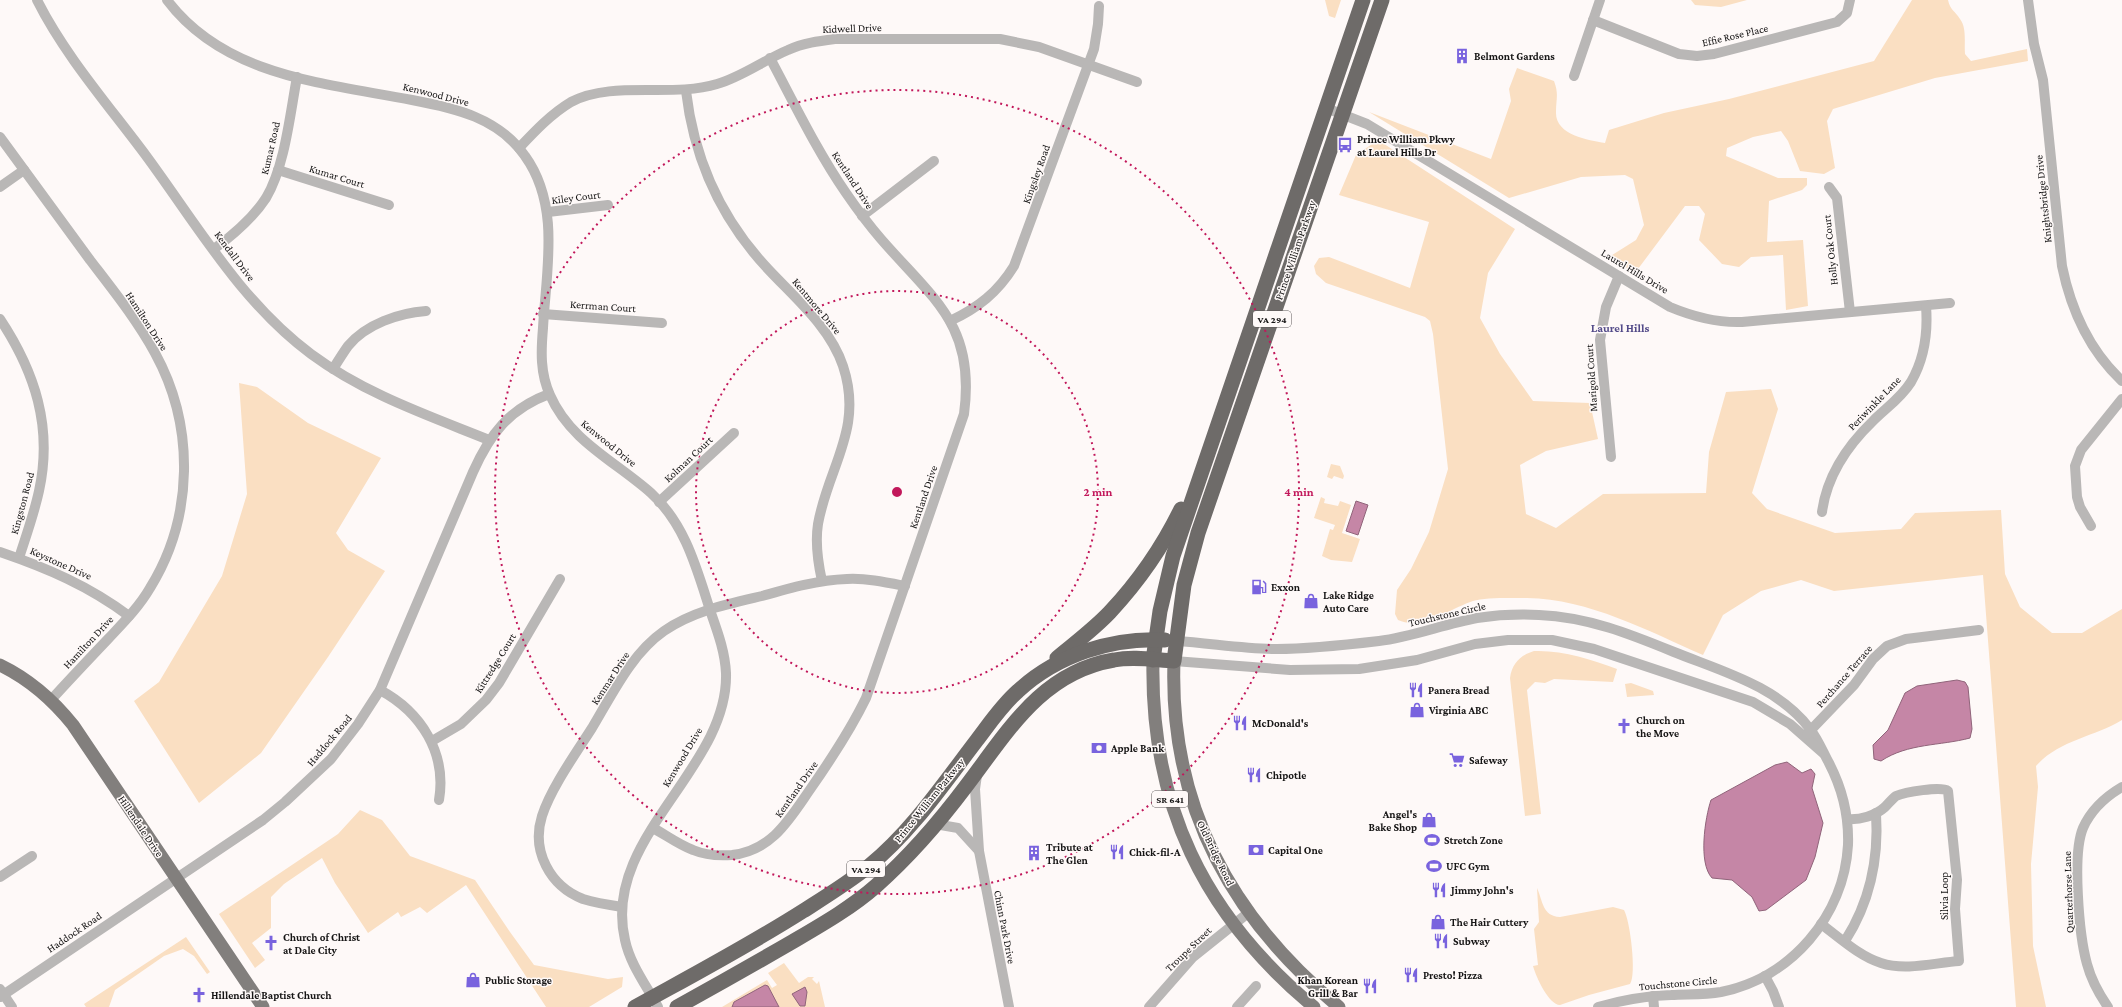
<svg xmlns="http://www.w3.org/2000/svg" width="2122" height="1007" viewBox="0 0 2122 1007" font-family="'Crimson Pro',serif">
	<rect width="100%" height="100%" fill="#fef9f8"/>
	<!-- green -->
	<g fill="#fadfc2">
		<path d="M1325,0h16l-6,18 -6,-2z"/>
		<path d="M1691,0h56l-26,7 -26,-2z"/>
		<path d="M1912,0h36c2,10 7,11 12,19 7,9 4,24 5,35l6,7 56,-12 1,12 -93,17 -102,31 -6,12 8,47 -11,6 -24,-3 -12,-30 -7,-10 -28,6 -26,11 -1,8 52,22h29v7l-5,5 -33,11 -2,41 36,-2 5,66 -22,4 -3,-55 -32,2 -12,10 -17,-3 -23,-24 6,-26 -6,-8h-14l-50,67 -26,-16 27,-17 8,-15 -11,-46 -8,-4 -44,2 -72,21 -140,-86 122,47 20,-58 -2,-12 8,-21 37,13c5,13 2,18 2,31 -1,23 32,28 49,31l4,-13 55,-17 65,-14 145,-38z"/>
		<path d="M1378,140l137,89 -27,44 -8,45 20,36 33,47 57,2 8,36 -52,12 -26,14 6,49 30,14 47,-34 103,-1 3,-41 17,-60 45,-3 7,20 -26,84 15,16 68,24 66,-4 14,-16 86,-3 4,64 15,33 32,26h30l40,-24v111c-28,17 -63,20 -86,46l2,21 -7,77 2,82 13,61h-30l-33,-432 -149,16 -33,-11 -40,11 -38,24 -20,40c-55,-24 -114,-56 -176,-57 -12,0 -43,-1 -54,3 -22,7 -51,30 -75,19l-3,-6 2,-24 14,-21 18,-37 19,-63 -15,-135 -3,-13 -5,-4 -99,-34 -10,-9 -2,-8 5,-8 10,-1 81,31 19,-66 -90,-27 17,-40z"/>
		<path d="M239,383l18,4 51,36 73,35 -45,75 12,17 37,21 -57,86 -67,96 -62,50 -65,-102 25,-19 63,-106 25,-82z"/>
		<path d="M1331,464l9,2 4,10 -1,3 -9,-3 -2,3 -5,-2z"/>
		<path d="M1321,497l4,2 -1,4 14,3 2,-5 11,4 -9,28 18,6 -8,23 -21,-2 -9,-4 8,-27 3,1 2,-5 -21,-7z"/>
		<path d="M1534,651c29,-1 56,8 83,18l-4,13 -59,-3 -9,4 -10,-1 -8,8 14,124 -16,2 -15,-138c2,-15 11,-23 24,-27z"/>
		<path d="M1631,683l22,8 1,4 -27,2 -2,-13z"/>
		<path d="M360,810l22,10 28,36 65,24 35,52 24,33 74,14 15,-2 -1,10 -33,20h-43l-80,-122 -39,28 -7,-6 -19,10 -3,-5 -30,21 -33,-50 -13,-25 -38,26 -13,13v31l-19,15 13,17 -10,8 -36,-54 119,-80z"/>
		<path d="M1537,888c6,13 5,28 23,29l53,-10 11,3c6,10 13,65 6,74l-41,11 -29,10c-11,0 -24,-28 -27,-39l5,-1 -4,-36 5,-7z"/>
		<path d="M186,937l24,35 -3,2 -13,-18 -11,-7 -19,7 -49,34 -6,17h-23l-2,-3z"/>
		<path d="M784,963l15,20 9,-6h6l-2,2 5,5 2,-3 6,26h-103l45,-27 5,8 5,-3 -9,-12z"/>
	</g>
	<!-- water -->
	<g fill="#c586a6" stroke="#90647a">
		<path d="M1356,501l12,4 -10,30 -12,-4z"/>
		<path d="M1957,680l8,2 3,5 4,42 -2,9c-30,8 -62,5 -89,23l-7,-2 -1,-14 15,-15 17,-37 12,-7z"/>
		<path d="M1787,762l15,11 9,-4 4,5 -3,14 11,35 -8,34 -9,23 -40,30 -7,1 -7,-14 -20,-17 -20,-2c-14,-15 -7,-60 -1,-78l64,-35z"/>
		<path d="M765,985l3,1 11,21h-47l2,-5z"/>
		<path d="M805,987l2,5 -2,14h-5l-8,-12z"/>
	</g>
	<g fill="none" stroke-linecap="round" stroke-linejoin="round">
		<!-- minor -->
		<g stroke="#b9b7b6" stroke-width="10">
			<path d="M37,0c28,56 73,107 110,157 50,68 95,146 164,197 54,40 116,61 178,86"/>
			<path d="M167,0c58,77 158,83 245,100 43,8 87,18 113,56 36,50 21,115 18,172 -2,23 -3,45 7,67 20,46 65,66 101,98 35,32 46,77 60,120 7,20 14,39 15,60 3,96 -125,165 -101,267 5,24 21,45 33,67"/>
			<path d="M2028,0l6,44 9,36 19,186c9,44 27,84 60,115"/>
			<path d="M1593,20l86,34 18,2 17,-2 123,-32 10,-9 3,-13"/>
			<path d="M1574,76l26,-76"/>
			<path d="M686,91c8,68 35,128 82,178 27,29 62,58 75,97 21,63 -15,101 -25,158 -3,19 0,39 4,57"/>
			<path d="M1326,108l41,16 303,183c24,10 46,16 72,15l208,-19"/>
			<path d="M0,137c30,41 60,82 90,123 23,30 47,60 65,93 40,73 39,164 -5,235 -11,19 -27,35 -42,51 -19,20 -38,40 -57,61"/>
			<path d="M519,148c16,-17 32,-34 52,-46 42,-22 100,-4 146,-18 25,-7 47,-24 71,-34 15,-7 31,-9 47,-11h165l39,8 98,35"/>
			<path d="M278,170l111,35"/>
			<path d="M0,187l24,-17"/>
			<path d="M1829,187l8,11 13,114"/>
			<path d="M548,212l60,-7"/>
			<path d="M862,216l72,-55"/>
			<path d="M214,249c19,-14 39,-31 52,-51 19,-32 24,-84 31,-121"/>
			<path d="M543,314l119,9"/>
			<path d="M0,319c35,53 53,108 39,172 -5,23 -13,45 -20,67"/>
			<path d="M950,321c28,-13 48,-29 64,-55l80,-217 4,-25 1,-18"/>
			<path d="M333,369c5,-8 10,-16 15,-23 18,-22 51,-33 78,-35"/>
			<path d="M1611,457l-11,-117 6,-33 13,-31"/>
			<path d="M659,502l75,-69"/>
			<path d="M1822,512c5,-37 25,-66 51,-91 13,-13 28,-23 38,-39 14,-24 17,-50 15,-76"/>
			<path d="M2091,526l-11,-19 -3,-10 -2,-31 6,-16 41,-51"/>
			<path d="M0,552c47,16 89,34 129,64"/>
			<path d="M1176,641c34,2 68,8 101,8 34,0 68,-4 102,-8 33,-4 65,-17 98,-23 20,-3 42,-4 62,-3 49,2 91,19 135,37 47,19 104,34 136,77 8,10 13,23 19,34 13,25 20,54 19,82 -4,71 -57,133 -127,147 -17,3 -34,2 -50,3 -25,1 -49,5 -73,12"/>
			<path d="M1174,661l116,9 69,-1 58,-9 58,-16 33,-4h44l42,9 159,53 37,22 33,29"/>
			<path d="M380,690c41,22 67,63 59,110"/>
			<path d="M1807,734l47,-49 19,-26 14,-13 19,-7 73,-9"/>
			<path d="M432,741l29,-17 25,-24 13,-17 61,-104"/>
			<path d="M977,775l-2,14 4,62 30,156"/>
			<path d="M935,824l23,4 21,23"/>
			<path d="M653,828c13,7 26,17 40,22 12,5 26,6 39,5 39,-4 57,-35 77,-64 21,-30 41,-60 57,-93l98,-284c12,-89 -31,-115 -83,-175 -13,-15 -24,-30 -35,-46 -29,-42 -52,-90 -76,-135"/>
			<path d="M0,877l32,-21"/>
			<path d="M622,907c-13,-2 -26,-4 -39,-8 -33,-13 -52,-48 -41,-83 9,-28 34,-63 50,-88 20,-33 39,-74 72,-97 29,-20 64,-27 98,-35 28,-8 56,-16 85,-17 19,-1 38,3 58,7"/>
			<path d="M1821,924c19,14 38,32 60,39 24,8 53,0 78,-2l-4,-52 2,-29 -9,-89c-7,-5 -43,1 -52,5 -4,3 -7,7 -11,11 -10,9 -25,13 -38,12"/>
			<path d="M1845,941c25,-39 34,-82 31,-128"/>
			<path d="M1765,976l8,15 6,16"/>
			<path d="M0,989l12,18"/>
			<path d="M1653,996l1,11"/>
			<path d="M0,997l263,-177 22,-18 46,-43 27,-35 22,-34 93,-218c17,-38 36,-63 76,-78"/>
			<path d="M1149,1007l44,-50 55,-44"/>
			<path d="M1237,1007l19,-21"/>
			<path d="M2108,1007c-9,-13 -17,-28 -21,-43 -8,-29 -15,-110 -4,-136 8,-18 22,-31 39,-41"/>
		</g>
		<!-- major -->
		<g stroke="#827f7d" stroke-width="13">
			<path d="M1153,660c-3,144 50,255 161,347"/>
			<path d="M1174,661c-5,143 57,257 165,346"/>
			<path d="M0,665c29,14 53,35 73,60l190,282"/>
		</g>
		<!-- highway -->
		<g stroke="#6e6b69" stroke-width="15">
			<path d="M1057,658c18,-15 37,-29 53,-46 28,-30 53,-66 71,-103"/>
			<path d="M1153,660l7,-49 13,-55 190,-556"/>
			<path d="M635,1007c56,-31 113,-61 168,-96 22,-14 45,-28 66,-45 43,-35 75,-83 108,-126 13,-17 25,-35 41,-49 39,-36 94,-54 147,-51"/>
			<path d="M677,1007c38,-21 77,-43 115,-65 29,-17 59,-34 84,-56 34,-30 64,-65 91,-101 41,-54 75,-113 147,-125 20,-4 41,0 60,1l10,-76 14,-52 184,-533"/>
		</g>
	</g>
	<!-- distance rings -->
	<g fill="none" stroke="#c2185b" stroke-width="2" stroke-dasharray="2 4">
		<circle cx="897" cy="492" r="201"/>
		<circle cx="897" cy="492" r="402"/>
	</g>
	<!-- icons -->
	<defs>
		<symbol id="building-bare" viewBox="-9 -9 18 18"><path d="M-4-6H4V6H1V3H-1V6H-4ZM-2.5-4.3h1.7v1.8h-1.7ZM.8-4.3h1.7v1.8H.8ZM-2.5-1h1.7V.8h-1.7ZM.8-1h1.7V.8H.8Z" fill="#7963de" stroke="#fef9f8" stroke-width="2.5" paint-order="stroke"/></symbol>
		<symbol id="bus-bare" viewBox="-9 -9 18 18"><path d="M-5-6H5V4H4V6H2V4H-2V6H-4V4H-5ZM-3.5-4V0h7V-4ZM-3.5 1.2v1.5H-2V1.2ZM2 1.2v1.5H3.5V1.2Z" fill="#7963de" stroke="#fef9f8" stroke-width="2.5" paint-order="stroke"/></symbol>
		<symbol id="fuel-bare" viewBox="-9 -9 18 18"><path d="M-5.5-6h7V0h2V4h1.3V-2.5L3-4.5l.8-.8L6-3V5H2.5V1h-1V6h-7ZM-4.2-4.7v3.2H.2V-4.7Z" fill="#7963de" stroke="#fef9f8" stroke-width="2.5" paint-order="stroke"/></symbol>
		<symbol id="shop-bare" viewBox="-9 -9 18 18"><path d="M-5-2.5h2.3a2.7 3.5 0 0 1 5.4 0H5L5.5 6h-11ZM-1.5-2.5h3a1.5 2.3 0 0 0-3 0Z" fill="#7963de" stroke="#fef9f8" stroke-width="2.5" paint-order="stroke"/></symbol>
		<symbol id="restaurant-bare" viewBox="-9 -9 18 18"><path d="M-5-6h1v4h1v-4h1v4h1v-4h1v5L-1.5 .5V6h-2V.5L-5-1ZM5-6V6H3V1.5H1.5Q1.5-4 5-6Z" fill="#7963de" stroke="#fef9f8" stroke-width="2.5" paint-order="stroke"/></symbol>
		<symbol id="church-bare" viewBox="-9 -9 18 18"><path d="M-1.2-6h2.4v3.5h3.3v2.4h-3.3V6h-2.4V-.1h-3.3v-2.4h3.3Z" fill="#7963de" stroke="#fef9f8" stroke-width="2.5" paint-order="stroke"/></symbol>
		<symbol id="bank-bare" viewBox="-9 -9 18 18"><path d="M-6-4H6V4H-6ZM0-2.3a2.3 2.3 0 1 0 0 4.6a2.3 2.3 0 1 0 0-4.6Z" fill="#7963de" stroke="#fef9f8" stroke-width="2.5" paint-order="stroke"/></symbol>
		<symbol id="supermarket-bare" viewBox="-9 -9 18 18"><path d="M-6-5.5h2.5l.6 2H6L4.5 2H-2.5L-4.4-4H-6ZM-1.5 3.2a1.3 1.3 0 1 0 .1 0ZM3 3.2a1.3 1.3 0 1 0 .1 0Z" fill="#7963de" stroke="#fef9f8" stroke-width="2.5" paint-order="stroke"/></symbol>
		<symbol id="stadium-bare" viewBox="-9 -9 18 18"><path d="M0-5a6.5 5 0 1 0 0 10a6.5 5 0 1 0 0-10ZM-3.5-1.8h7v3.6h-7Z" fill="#7963de" stroke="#fef9f8" stroke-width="2.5" paint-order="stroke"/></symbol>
	</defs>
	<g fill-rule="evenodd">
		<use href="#building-bare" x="1451" y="45" width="22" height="22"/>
		<use href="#bus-bare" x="1334" y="134" width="22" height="22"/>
		<use href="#fuel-bare" x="1248" y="576" width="22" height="22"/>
		<use href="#shop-bare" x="1300" y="590" width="22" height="22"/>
		<use href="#restaurant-bare" x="1405" y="679" width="22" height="22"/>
		<use href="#shop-bare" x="1406" y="699" width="22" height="22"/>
		<use href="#restaurant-bare" x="1229" y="712" width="22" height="22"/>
		<use href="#church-bare" x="1613" y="715" width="22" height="22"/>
		<use href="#bank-bare" x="1088" y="737" width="22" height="22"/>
		<use href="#supermarket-bare" x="1446" y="749" width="22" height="22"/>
		<use href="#restaurant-bare" x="1243" y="764" width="22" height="22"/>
		<use href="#shop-bare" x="1418" y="809" width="22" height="22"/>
		<use href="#stadium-bare" x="1421" y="829" width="22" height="22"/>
		<use href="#bank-bare" x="1245" y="839" width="22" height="22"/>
		<use href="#restaurant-bare" x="1106" y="841" width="22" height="22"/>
		<use href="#building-bare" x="1023" y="842" width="22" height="22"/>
		<use href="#stadium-bare" x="1423" y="855" width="22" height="22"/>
		<use href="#restaurant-bare" x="1428" y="879" width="22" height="22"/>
		<use href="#shop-bare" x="1427" y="911" width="22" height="22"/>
		<use href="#restaurant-bare" x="1430" y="930" width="22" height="22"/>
		<use href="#church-bare" x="260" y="932" width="22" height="22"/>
		<use href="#restaurant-bare" x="1400" y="964" width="22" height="22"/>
		<use href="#shop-bare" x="462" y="969" width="22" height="22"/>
		<use href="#restaurant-bare" x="1359" y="975" width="22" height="22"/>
		<use href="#church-bare" x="188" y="984" width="22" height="22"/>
	</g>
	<g text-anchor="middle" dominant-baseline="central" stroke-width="3" stroke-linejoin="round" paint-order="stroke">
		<!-- shield labels -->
		<g fill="#fef9f8" stroke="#5c5959" stroke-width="1">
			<rect x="1253" y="311" width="38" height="16" rx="3"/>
			<rect x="1152" y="791" width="36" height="16" rx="3"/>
			<rect x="847" y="861" width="38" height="16" rx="3"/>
		</g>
		<g font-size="10" font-weight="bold" fill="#161515">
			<text x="1272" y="319">VA 294</text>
			<text x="1170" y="799">SR 641</text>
			<text x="866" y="869">VA 294</text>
		</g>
		<!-- street labels -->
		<g font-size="11" fill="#161515" stroke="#fef9f8">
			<text transform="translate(852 28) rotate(-2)">Kidwell Drive</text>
			<text transform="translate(1735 35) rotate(-13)">Effie Rose Place</text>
			<text transform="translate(436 94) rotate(14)">Kenwood Drive</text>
			<text transform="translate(270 148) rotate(-77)">Kumar Road</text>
			<text transform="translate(1036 174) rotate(-70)">Kingsley Road</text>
			<text transform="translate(337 176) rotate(17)">Kumar Court</text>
			<text transform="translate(853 180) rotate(57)">Kentland Drive</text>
			<text transform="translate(576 197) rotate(-7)">Kiley Court</text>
			<text transform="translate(2043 199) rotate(-96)">Knightsbridge Drive</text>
			<text transform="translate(1295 250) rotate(-71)">Prince William Parkway</text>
			<text transform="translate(1830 250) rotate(-96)">Holly Oak Court</text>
			<text transform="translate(235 256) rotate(53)">Kendall Drive</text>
			<text transform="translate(1635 271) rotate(31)">Laurel Hills Drive</text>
			<text transform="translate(603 306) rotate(4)">Kerrman Court</text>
			<text transform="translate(817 306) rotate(50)">Kentmore Drive</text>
			<text transform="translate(147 321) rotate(57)">Hamilton Drive</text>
			<text transform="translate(1591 378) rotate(-94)">Marigold Court</text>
			<text transform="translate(1874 403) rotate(-46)">Periwinkle Lane</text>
			<text transform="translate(609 443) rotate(39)">Kenwood Drive</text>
			<text transform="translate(688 459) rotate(-43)">Kolman Court</text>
			<text transform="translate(923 497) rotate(-71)">Kentland Drive</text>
			<text transform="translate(22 503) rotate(-75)">Kingston Road</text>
			<text transform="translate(61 563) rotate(24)">Keystone Drive</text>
			<text transform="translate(1447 614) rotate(-13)">Touchstone Circle</text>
			<text transform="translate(88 642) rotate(-47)">Hamilton Drive</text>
			<text transform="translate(495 663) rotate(-58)">Kittredge Court</text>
			<text transform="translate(1844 676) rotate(-49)">Perchance Terrace</text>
			<text transform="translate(610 678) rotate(-57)">Kenmar Drive</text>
			<text transform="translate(329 740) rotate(-50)">Haddock Road</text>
			<text transform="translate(682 757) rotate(-59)">Kenwood Drive</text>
			<text transform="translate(796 789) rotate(-55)">Kentland Drive</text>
			<text transform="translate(929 800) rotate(-51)">Prince William Parkway</text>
			<text transform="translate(141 826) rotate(56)">Hillendale Drive</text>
			<text transform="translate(1216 853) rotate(64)">Old Bridge Road</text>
			<text transform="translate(2068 892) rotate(-92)">Quarterhorse Lane</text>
			<text transform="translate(1944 896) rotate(-90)">Silvia Loop</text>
			<text transform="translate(1005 927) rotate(79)">Chinn Park Drive</text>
			<text transform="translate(74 932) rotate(-34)">Haddock Road</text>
			<text transform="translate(1188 949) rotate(-44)">Troupe Street</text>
			<text transform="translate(1678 983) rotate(-5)">Touchstone Circle</text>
		</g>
		<!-- poi labels -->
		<g font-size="11" font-weight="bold" fill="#161515" stroke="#fef9f8" text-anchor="start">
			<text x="1474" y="56">Belmont Gardens</text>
			<text x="1357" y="139">Prince William Pkwy<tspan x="1357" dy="13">at Laurel Hills Dr</tspan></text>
			<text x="1271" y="587">Exxon</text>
			<text x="1323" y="595">Lake Ridge<tspan x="1323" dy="13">Auto Care</tspan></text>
			<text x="1428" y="690">Panera Bread</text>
			<text x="1429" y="710">Virginia ABC</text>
			<text x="1636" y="720">Church on<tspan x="1636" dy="13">the Move</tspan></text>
			<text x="1252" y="723">McDonald's</text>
			<text x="1111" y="748">Apple Bank</text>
			<text x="1469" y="760">Safeway</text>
			<text x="1266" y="775">Chipotle</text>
			<text x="1417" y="814" text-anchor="end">Angel's<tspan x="1417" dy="13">Bake Shop</tspan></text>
			<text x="1444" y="840">Stretch Zone</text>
			<text x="1046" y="847">Tribute at<tspan x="1046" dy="13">The Glen</tspan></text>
			<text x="1268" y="850">Capital One</text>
			<text x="1129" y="852">Chick-fil-A</text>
			<text x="1446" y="866">UFC Gym</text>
			<text x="1451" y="890">Jimmy John's</text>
			<text x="1450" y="922">The Hair Cuttery</text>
			<text x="283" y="937">Church of Christ<tspan x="283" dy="13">at Dale City</tspan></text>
			<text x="1453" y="941">Subway</text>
			<text x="1423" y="975">Presto! Pizza</text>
			<text x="485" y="980">Public Storage</text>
			<text x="1358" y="980" text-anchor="end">Khan Korean<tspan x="1358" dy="13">Grill &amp; Bar</tspan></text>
			<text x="211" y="995">Hillendale Baptist Church</text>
		</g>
		<!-- neighbourhood labels -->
		<g font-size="12" font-weight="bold" fill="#534b89" stroke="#fef9f8">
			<text x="1620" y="328">Laurel Hills</text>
		</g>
	</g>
	<circle cx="897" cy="492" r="6" fill="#c2185b" stroke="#fef9f8" stroke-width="2"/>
	<g font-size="12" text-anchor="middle" font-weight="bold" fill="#c2185b" stroke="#fef9f8" stroke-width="3" stroke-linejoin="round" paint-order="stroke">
		<text x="1098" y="496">2 min</text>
		<text x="1299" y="496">4 min</text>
	</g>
</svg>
